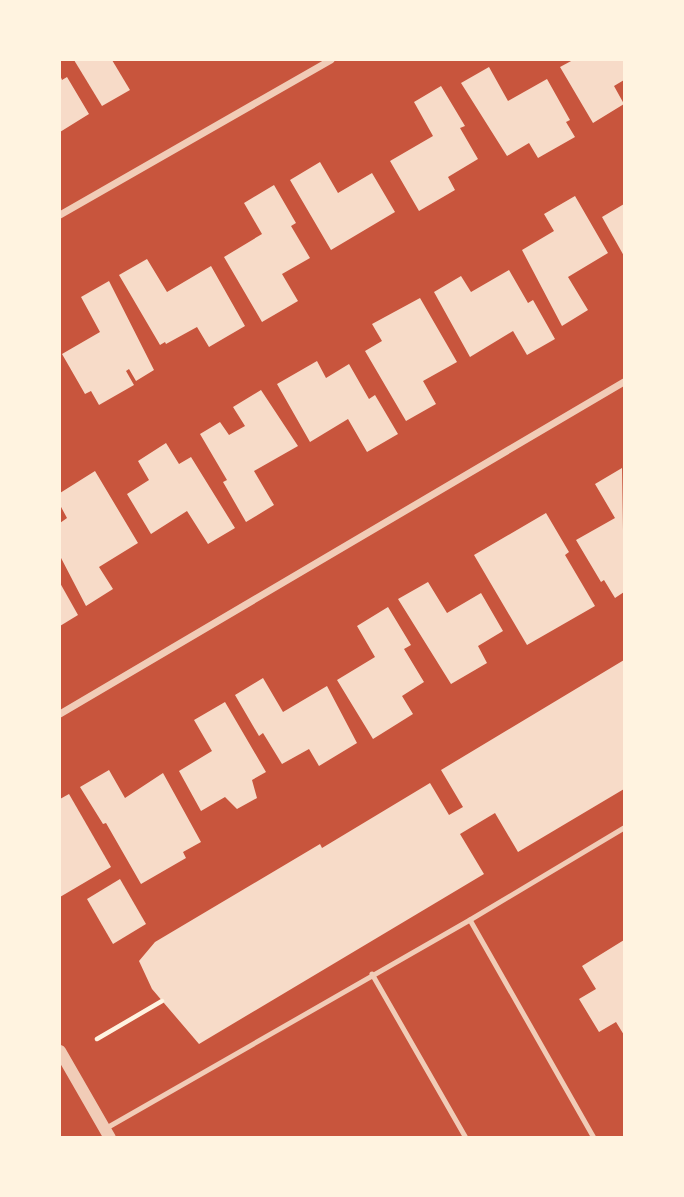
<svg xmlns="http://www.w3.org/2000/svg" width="684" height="1197" viewBox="0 0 684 1197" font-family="'Playfair Display',serif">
	<rect width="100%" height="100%" fill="#c8553d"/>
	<!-- building -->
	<g fill="#f7dbc8">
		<path d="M74,60h38l18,30 -28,16z"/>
		<path d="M573,60h51v20l-10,6 10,18 -31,19 -33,-56z"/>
		<path d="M489,67l19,34 39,-22 23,41 -4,2 9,15 -37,21 -9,-15 -22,13 -46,-73z"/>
		<path d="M60,75l2,5 5,-3 22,37 -29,18z"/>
		<path d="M441,86l24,40 -5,2 18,31 -30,18 7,13 -36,21 -29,-50 43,-25 -19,-34z"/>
		<path d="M320,162l18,31 34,-20 23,39 -64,38 -41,-70z"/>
		<path d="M274,185l22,38 -5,3 19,32 -28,16 16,27 -36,21 -38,-65 38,-23 -18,-31z"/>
		<path d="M575,196l33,57 -40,24 20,33 -26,16 -40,-76 32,-19 -10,-17z"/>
		<path d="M624,204v52l-22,-39z"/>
		<path d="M147,259l20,33 44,-26 34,60 -36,21 -12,-20 -31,17 -1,-2 -5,3 -41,-70z"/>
		<path d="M509,270l19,33 5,-3 22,39 -28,16 -14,-24 -43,26 -36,-65 27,-16 10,16z"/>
		<path d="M109,281l45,89 -18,11 -7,-12 -3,2 8,14 -35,20 -8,-14 -6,3 -23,-40 38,-22 -19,-35z"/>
		<path d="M420,298l37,64 -34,19 13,23 -30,17 -41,-70 17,-10 -10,-17z"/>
		<path d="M317,361l9,17 23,-14 20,35 6,-4 23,39 -31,18 -19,-33 -38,23 -33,-58z"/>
		<path d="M261,390l37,56 -44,25 20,34 -28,17 -23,-40 4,-2 -27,-46 20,-12 9,13 16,-9 -12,-19z"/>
		<path d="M166,443l13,21 12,-7 44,71 -27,16 -21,-33 -36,23 -24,-40 22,-14 -11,-19z"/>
		<path d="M622,468l2,124 -9,6 -11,-18 -3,2 -25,-42 39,-22 -20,-34z"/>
		<path d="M95,471l43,72 -39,24 14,22 -27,17 -26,-50v-33l7,-5 -7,-13v-12z"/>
		<path d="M546,513l23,39 -4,3 30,51 -68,39 -53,-90z"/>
		<path d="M428,582l19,31 34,-20 22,38 -25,15 9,17 -36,21 -53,-85z"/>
		<path d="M60,583l18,32 -18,11z"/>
		<path d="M388,607l23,38 -7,4 20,33 -22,14 11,18 -40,25 -36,-59 38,-23 -18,-31z"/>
		<path d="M624,660v129l-106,63 -23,-39 -35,21 24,40 -285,170 -47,-55 -13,-28 16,-19 165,-98 2,4 108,-65 19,32 14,-8 -22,-37z"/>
		<path d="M263,678l20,34 44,-26 30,57 -38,23 -10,-17 -27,15 -19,-31 -4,3 -24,-41z"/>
		<path d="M225,702l41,70 -14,8 5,18 -20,11 -12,-12 -24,14 -22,-40 33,-20 -18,-31z"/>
		<path d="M109,770l16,28 38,-25 38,69 -18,10 3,6 -45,26 -35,-61 -3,1 -23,-37z"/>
		<path d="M69,794l42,73 -51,30v-98z"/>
		<path d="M120,879l26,45 -33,20 -26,-45z"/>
		<path d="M624,940v95l-8,-13 -17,10 -20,-33 17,-10 -14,-23z"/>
	</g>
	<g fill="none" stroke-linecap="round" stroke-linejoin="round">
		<!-- path -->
		<path stroke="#fff3e0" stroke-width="4.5" d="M97,1039l65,-38"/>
		<!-- service -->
		<g stroke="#f1ccb7" stroke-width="5">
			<path d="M470,920l154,-92"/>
			<path d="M372,974l94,164"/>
			<path d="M105,1129l365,-209 124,218"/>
		</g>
		<!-- minor -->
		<g stroke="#f1ccb7" stroke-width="7">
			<path d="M60,215l271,-155"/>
			<path d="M60,714l564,-332"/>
		</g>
		<!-- tertiary -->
		<path stroke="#f1ccb7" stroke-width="12" d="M60,1051l50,87"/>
	</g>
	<!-- border -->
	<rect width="684" height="1197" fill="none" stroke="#fff3e0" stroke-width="122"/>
</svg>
